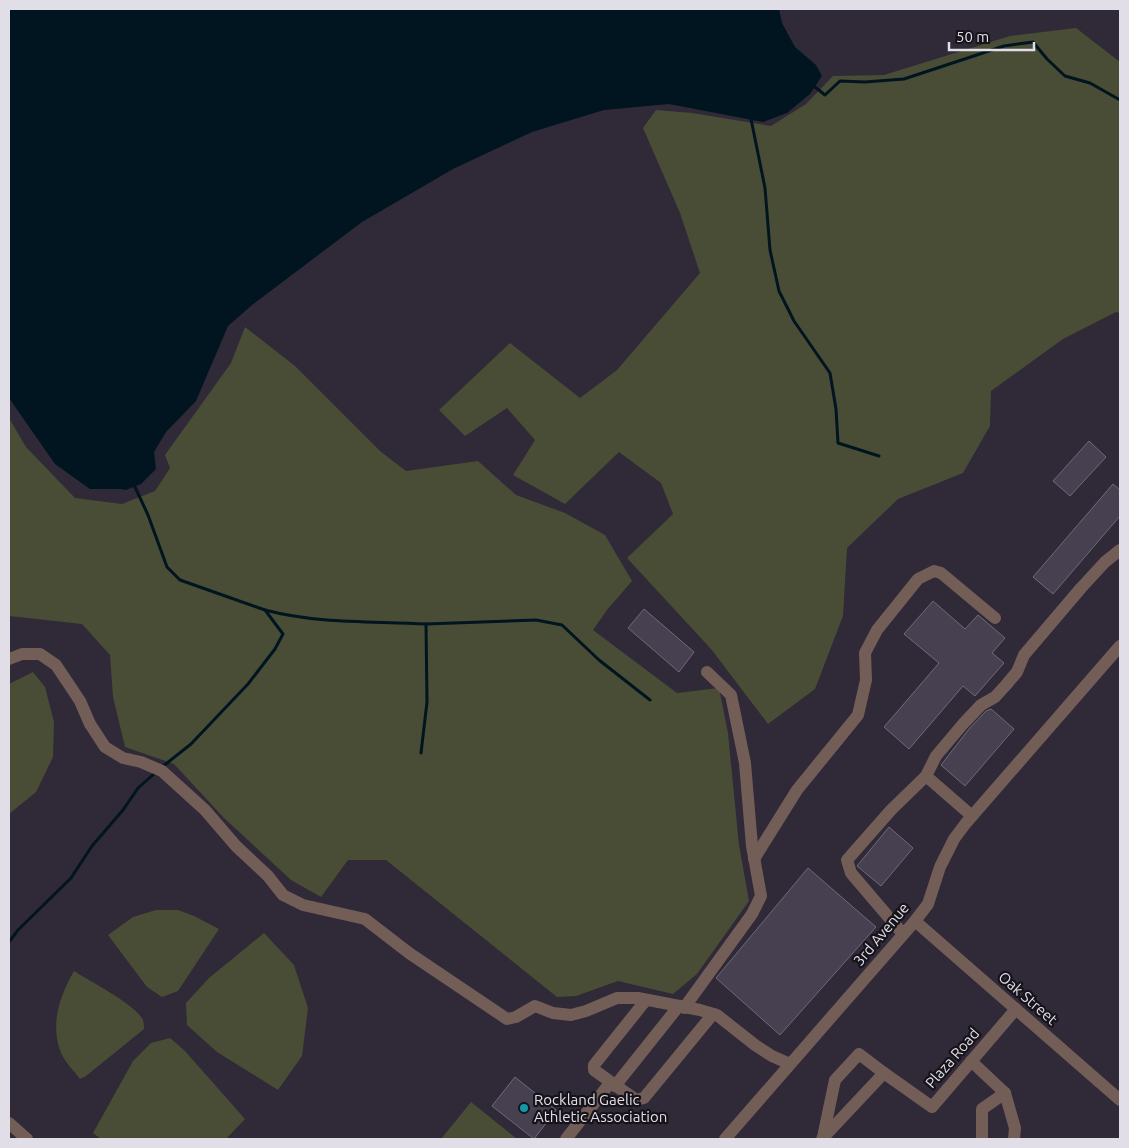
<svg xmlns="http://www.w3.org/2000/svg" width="1129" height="1148" viewBox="0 0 1129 1148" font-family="Ubuntu,sans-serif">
	<rect width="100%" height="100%" fill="#2f2938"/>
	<!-- green -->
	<g fill="#494d35">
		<path d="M1076,28l44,34v251l-4,-1 -53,27 -72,52 -1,35 -27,47 -65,26 -51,49 -4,68 -28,73 -47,35 -57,-75 -84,-91 46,-44 -12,-31 -42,-31 -54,52 -52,-29 22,-35 -28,-32 -42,28 -26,-26 71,-67 70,55 37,-28 83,-97 -20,-60 -37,-85 13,-18 36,3 79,13 35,-22 27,-28 51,-1 126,-39z"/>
		<path d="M245,327l50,39 85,85 26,20 72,-10 38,34 49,18 40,22 27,46 -25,29 -14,20 84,63 42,-5 9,45 11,112 10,56 -52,73 -24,20 -55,-13 -42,15 -19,1 -171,-137h-38l-27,37 -30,-17 -67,-62 -50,-54 -49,-17 -12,-50 -3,-42 -28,-31 -73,-8v-198l17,29 49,51 47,6 33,-13 15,-23 -5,-13 66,-92z"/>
		<path d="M33,672l12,15 9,35 -1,35 -17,35 -27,22v-130z"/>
		<path d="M156,910h22l16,6 25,13 -41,62 -16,6 -15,-10 -39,-52 25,-18z"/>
		<path d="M264,933l30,32 14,43 -6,48 -24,34 -61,-38 -30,-27 -1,-22 23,-25z"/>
		<path d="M74,971c17,11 57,31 68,47 2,3 2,7 2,11l-58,47 -6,3c-6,-8 -15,-17 -19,-26 -11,-28 -2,-56 13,-82z"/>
		<path d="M170,1038l15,13 60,68 -19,20h-125l-8,-6 40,-72 18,-18z"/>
		<path d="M471,1102l46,37h-76z"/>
	</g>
	<!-- water -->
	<path fill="#011521" d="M9,9h770l3,14 13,24 21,18 6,11 -12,18 -23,19 -24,9 -94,-18 -65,6 -72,22 -79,37 -91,53 -110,83 -24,21 -32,75 -30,31 -12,20 2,17 -15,15 -15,6 -5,-1h-31l-35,-25 -46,-66z"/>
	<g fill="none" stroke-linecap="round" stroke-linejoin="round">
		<!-- stream -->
		<g stroke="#011521" stroke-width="3">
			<path d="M815,87l10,8 15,-14 25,1 39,-3 100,-33 29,-4 14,17 18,17 25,7 30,17"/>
			<path d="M751,119l14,69 5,62 9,41 15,30 36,52 6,36 2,34 41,13"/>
			<path d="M135,487l13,28 19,52 13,13 85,30 18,24 -8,15 -27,35 -57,60 -29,23"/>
			<path d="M265,610c53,14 107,11 161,14l1,78 -6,51"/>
			<path d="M426,624l110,-4 26,5 37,35 51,40"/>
			<path d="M9,942l9,-12 53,-52 21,-32 31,-36 15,-22 17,-15"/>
		</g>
	</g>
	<!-- building -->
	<g fill="#464050" stroke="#70697b">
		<path d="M1089,441l17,16 -36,39 -17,-15z"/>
		<path d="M1113,484l7,6v26l-67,78 -20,-17z"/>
		<path d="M933,601l32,28 13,-14 27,23 -13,15 12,10 -29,33 -12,-10 -54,63 -25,-22 55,-64 -35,-29z"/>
		<path d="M644,609l50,43 -15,20 -51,-44z"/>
		<path d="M991,709l23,20 -49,57 -24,-21 28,-36 17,-18z"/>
		<path d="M889,827l24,21 -32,38 -24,-20z"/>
		<path d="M808,868l68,59 -96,108 -64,-57z"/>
		<path d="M515,1077l41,33 -22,29 -42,-33z"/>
	</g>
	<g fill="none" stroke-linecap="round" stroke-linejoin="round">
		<!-- minor -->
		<g stroke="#725e57" stroke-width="12">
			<path d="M9,659l13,-5h18l16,11 24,36 10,23 15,23 18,11 18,4 21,9 43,39 31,36 32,30 15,19 20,10 62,14 44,34 98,66 9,-2 19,-11 18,7 18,2 15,-4 31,-13h21l62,12 17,5 38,30 17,11 18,8"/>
			<path d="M926,776l10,-20 27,-32 18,-19 14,-8 11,-12 11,-13 7,-17 57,-67 24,-26 15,-12"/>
			<path d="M754,859l43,-69 61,-75 8,-35 -1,-27 12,-23 41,-51 16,-8 7,2 54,45"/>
			<path d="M915,921l205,179"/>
			<path d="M903,934l-52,-61 -4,-13 44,-50 35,-34 46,40"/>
			<path d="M646,1000l-52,65v5l42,30 8,-2 69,-84"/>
			<path d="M684,1008l68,-94 9,-18 -9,-50 -7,-83 -14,-68 -24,-23"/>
			<path d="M971,1061l34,32 10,35 -1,11"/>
			<path d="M615,1086l63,-79"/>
			<path d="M9,1123l18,16"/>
			<path d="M823,1137l12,-57 24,-26 25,19"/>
			<path d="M566,1139l44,-56"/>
			<path d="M725,1139l190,-218 13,-17 12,-37 14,-28 12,-16 154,-177"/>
			<path d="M822,1139l62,-66 48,34 84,-98"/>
			<path d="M982,1139v-30l23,-16"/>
		</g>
	</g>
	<!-- markers -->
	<circle fill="#0f9aa8" stroke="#16131a" stroke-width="2" cx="524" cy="1108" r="5"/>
	<g text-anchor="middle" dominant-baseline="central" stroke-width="4.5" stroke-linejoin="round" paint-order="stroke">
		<!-- street labels -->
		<g font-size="15" fill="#e1dee8" stroke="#16131a">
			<text transform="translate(881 934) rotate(-50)">3rd Avenue</text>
			<text transform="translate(1028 998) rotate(41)">Oak Street</text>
			<text transform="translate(952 1058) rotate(-49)">Plaza Road</text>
		</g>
		<!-- poi labels -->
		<g font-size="15" fill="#e1dee8" stroke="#16131a" text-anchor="start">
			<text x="534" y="1099">Rockland Gaelic<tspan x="534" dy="17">Athletic Association</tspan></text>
		</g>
	</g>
	<!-- border -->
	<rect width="1129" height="1148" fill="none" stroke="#e1dee8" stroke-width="20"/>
	<!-- scale -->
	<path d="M949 42v8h85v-8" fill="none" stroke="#e1dee8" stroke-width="2.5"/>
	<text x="956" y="42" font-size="15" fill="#e1dee8" stroke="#16131a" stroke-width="4" paint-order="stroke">50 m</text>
</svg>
